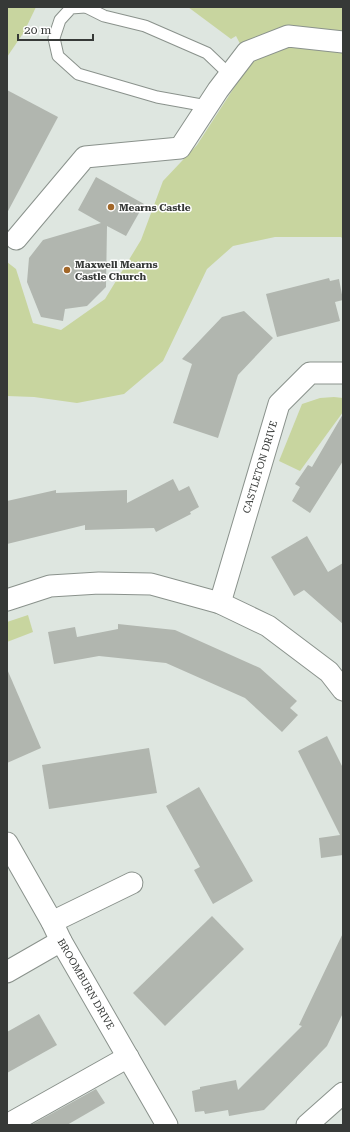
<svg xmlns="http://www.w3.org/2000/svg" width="350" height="1132" viewBox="0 0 350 1132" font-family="'Roboto Serif',serif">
	<rect width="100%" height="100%" fill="#dee6e0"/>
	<!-- green -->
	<g fill="#c8d59f">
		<path d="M7,7h29l-12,25 -17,25z"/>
		<path d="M188,7h155v232l-2,-2h-66l-42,9 -26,23 -44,92 -39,33 -47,9 -43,-6 -27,-1v-134l9,7 17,54 28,7 44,-31 36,-59 22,-59 34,-36 53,-82 -14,-27 -5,3z"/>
		<path d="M334,397l9,1v14l-43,59 -21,-10 23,-57 18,-6z"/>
		<path d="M28,615l5,17 -26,10v-20z"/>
	</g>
	<!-- building -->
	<g fill="#b1b6af">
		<path d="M7,90l51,27 -51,96z"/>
		<path d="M96,177l48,27 -18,32 -19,-10 -1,61 -19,19 -22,3 -2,12 -22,-4 -14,-35 2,-24 14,-18 58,-17 -23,-13z"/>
		<path d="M329,278l1,3 9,-2 4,21 -8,2 5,19 -63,16 -11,-43z"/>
		<path d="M244,311l29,27 -35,37 -20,63 -45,-15 19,-59 -10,-5 40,-42z"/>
		<path d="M343,414v47l-33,52 -18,-12 8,-14 -5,-3 13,-19 4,2z"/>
		<path d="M173,479l6,12 10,-5 10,21 -9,5 1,2 -35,18 -2,-4 -69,2v-5l-78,19v-43l49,-11v3l71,-3v13z"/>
		<path d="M307,536l21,36 15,-9v61l-39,-34 -10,6 -23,-39z"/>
		<path d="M118,624l57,6 85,38 37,33 -7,7 8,7 -16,17 -37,-34 -79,-35 -67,-7 -45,8 -6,-32 27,-5 2,10 41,-8z"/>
		<path d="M7,669l34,79 -34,15z"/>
		<path d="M327,736l16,32v87l-22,3 -2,-20 21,-3 -42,-84z"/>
		<path d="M149,748l8,45 -108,16 -7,-44z"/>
		<path d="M199,787l54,94 -40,23 -19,-34 6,-3 -34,-61z"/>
		<path d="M212,916l32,33 -79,77 -32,-33z"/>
		<path d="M343,933v80l-16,33 -63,64 -35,6 -1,-6 -23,4 -1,-3 -9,1 -3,-21 8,-2v-2l36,-7 2,10 64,-64 -3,-1z"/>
		<path d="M39,1014l18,31 -50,28v-41z"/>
		<path d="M96,1089l9,14 -38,22h-36z"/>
	</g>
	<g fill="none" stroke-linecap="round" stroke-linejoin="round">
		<defs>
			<g id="service">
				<path d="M85,7l-14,1 -11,12 -6,18 4,18 20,18 79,23 50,9"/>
				<path d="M86,7l18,9 41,10 62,27 23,22"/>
			</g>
			<g id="minor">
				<path d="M16,239l69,-82 95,-9 38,-58 29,-38 41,-16 55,6"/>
				<path d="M7,600l43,-14 49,-3 52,1 69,19 48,23 61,46 14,18"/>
				<path d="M220,603l59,-199 31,-31h33"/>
				<path d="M7,843l45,79 9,19 106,184"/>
				<path d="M52,922l80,-39"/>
				<path d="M7,972l54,-31"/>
				<path d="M7,1125l121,-68"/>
				<path d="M307,1125l36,-32"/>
			</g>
		</defs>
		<!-- service casing -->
		<use href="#service" stroke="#8a928c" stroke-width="13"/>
		<!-- minor casing -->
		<use href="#minor" stroke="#8a928c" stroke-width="23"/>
		<!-- service -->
		<use href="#service" stroke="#fff" stroke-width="11"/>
		<!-- minor -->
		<use href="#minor" stroke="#fff" stroke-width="21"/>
	</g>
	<!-- markers -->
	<g fill="#a26728" stroke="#fff" stroke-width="1.5">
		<circle cx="111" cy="207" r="4"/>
		<circle cx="67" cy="270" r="4"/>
	</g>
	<g text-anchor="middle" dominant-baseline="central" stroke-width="3" stroke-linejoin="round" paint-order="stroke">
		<!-- poi labels -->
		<g font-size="10" font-weight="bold" fill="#363937" stroke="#fff" text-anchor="start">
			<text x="119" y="207">Mearns Castle</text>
			<text x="75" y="264">Maxwell Mearns<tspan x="75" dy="12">Castle Church</tspan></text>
		</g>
		<!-- street labels -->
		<g font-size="10" fill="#363937" stroke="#fff">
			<text transform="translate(260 467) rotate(-73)">CASTLETON DRIVE</text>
			<text transform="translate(86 984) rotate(60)">BROOMBURN DRIVE</text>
		</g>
	</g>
	<!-- border -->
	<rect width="350" height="1132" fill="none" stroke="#363937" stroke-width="16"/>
	<!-- scale -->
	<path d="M18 34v6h75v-6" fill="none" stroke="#363937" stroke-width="2"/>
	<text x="24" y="34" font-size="12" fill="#363937" stroke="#ffffff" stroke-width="3" paint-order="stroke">20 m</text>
</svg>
